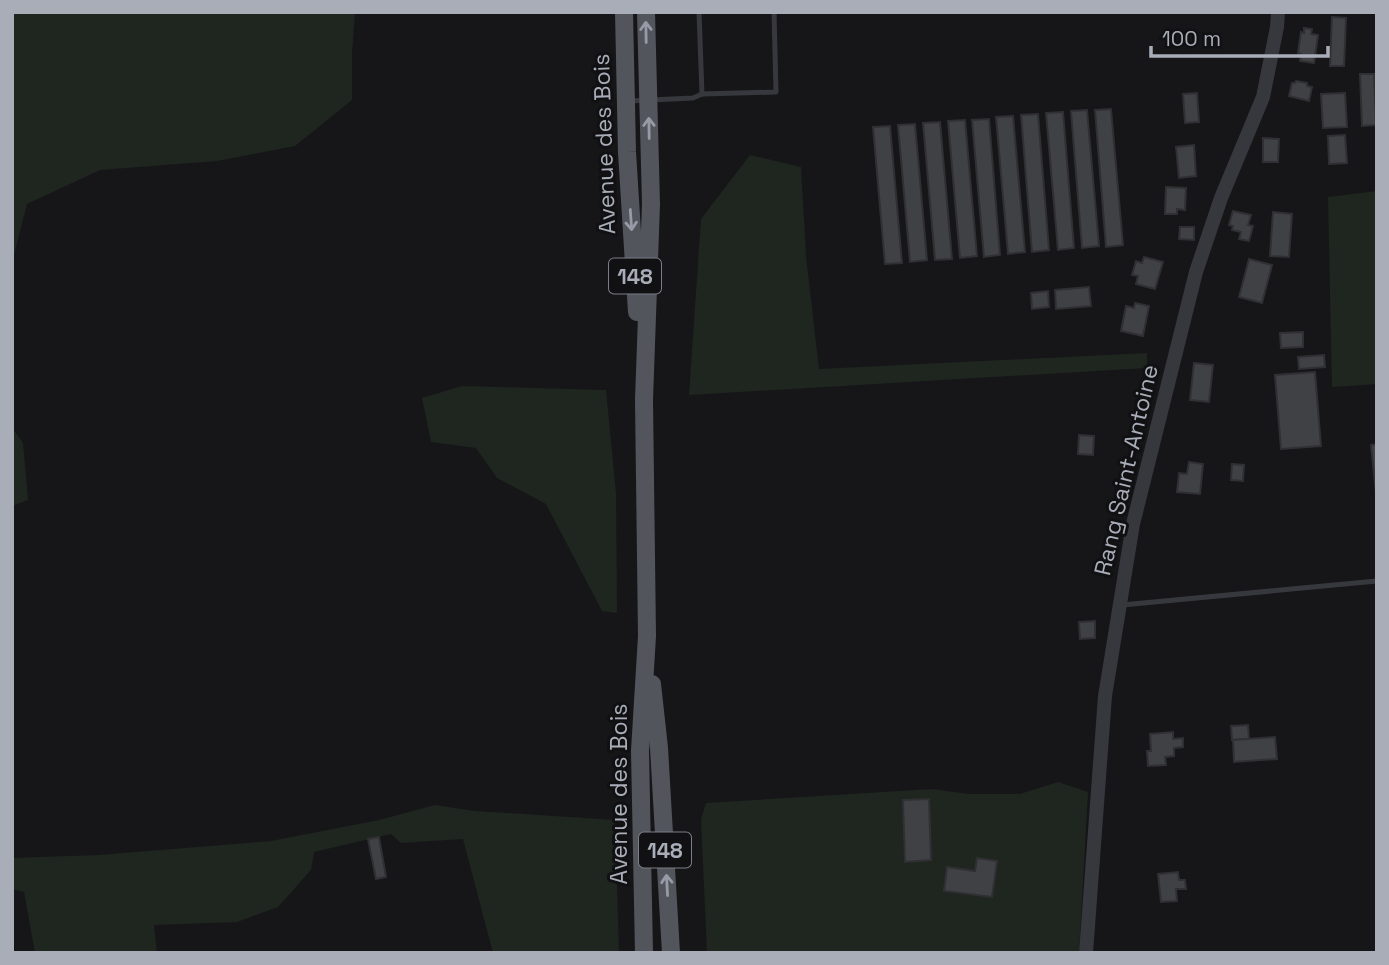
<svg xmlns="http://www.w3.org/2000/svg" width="1389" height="965" viewBox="0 0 1389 965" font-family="'Space Grotesk',sans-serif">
	<rect width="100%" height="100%" fill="#161618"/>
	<!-- green -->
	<g fill="#1e261f">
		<path d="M12,12h343l-3,41v47l-57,46 -78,15 -117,9 -73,34 -15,59z"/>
		<path d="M750,155l51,12 5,89 13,113 328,-16v15l-458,27 12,-176z"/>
		<path d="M1377,191v193l-45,3 -4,-190z"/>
		<path d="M462,386l144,4 10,103 1,120 -15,-2 -56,-107 -49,-26 -21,-30 -45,-6 -9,-44z"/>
		<path d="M12,428l11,15 5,57 -16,6z"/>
		<path d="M1058,782l30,10 -9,161h-372l-6,-134 5,-16 226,-14 36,5h52z"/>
		<path d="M435,805l40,6 140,9 4,133h-126l-30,-114 -62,4 -10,-9 -77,18 -3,18 -33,37 -41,15 -83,3 3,28h-122l-11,-61 -12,-3v-31l87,-3 172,-14 108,-21z"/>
	</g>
	<!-- building -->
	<g fill="#404145" stroke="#303034" stroke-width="2">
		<path d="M1332,17l14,1 -2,48h-14z"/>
		<path d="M1304,28l8,1 -1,5 7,1 -4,28 -14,-2 1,-7 -3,-1 3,-21 3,1z"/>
		<path d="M1360,74h14l2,51 -14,1z"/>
		<path d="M1296,81l11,2v3l5,1 -3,14 -20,-5 3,-13h3z"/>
		<path d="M1197,93l2,29 -14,1 -2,-29z"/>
		<path d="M1345,93l2,34 -24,1 -2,-34z"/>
		<path d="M1111,109l12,136 -17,2 -11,-137z"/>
		<path d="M1087,110l12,136 -17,2 -11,-137z"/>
		<path d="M1063,112l11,136 -16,2 -12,-137z"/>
		<path d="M1038,114l11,136 -17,2 -11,-137z"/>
		<path d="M1013,116l12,136 -17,2 -12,-137z"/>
		<path d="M989,119l11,136 -16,2 -12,-137z"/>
		<path d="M965,120l12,136 -17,2 -12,-137z"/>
		<path d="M940,122l12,137 -17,1 -12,-137z"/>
		<path d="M915,124l12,136 -17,2 -12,-137z"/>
		<path d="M890,126l12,137 -17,1 -12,-137z"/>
		<path d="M1345,135l2,28 -18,1 -1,-28z"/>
		<path d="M1263,138l16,1 -1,23h-15z"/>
		<path d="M1194,145l2,31 -17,2 -3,-31z"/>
		<path d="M1166,187l20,1 -1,22 -8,-1v5h-12z"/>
		<path d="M1233,211l18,4 -3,10 5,1 -4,15 -10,-2 2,-7 -9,-2 1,-4 -4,-1z"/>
		<path d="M1273,212l19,2 -3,43 -19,-1z"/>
		<path d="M1180,227h14v13l-15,-1z"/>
		<path d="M1144,257l19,5 -8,27 -19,-5 2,-8 -6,-1 4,-14 6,2z"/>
		<path d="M1249,259l23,6 -10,38 -23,-6z"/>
		<path d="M1089,287l2,19 -35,3 -1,-19z"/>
		<path d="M1048,291l1,16 -17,2 -1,-16z"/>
		<path d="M1135,303l14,3 -6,30 -22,-5 5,-25 8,2z"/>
		<path d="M1303,332v15l-22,1 -1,-15z"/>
		<path d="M1324,355l1,12 -26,2 -1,-12z"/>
		<path d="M1194,363l19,2 -4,37 -19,-2z"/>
		<path d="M1315,372l6,74 -40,3 -6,-74z"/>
		<path d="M1079,435l15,1 -1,19 -15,-1z"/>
		<path d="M1377,444v58l-6,-57z"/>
		<path d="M1189,462l14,2 -3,30 -23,-2 2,-19 8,1z"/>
		<path d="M1232,464l12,1 -1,16 -12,-1z"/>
		<path d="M1095,621v17l-15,1 -1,-17z"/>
		<path d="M1248,725l1,14 -17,1 -1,-14z"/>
		<path d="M1173,732v7l10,-1v9l-9,1v8l-9,1 1,8 -18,1 -1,-15h4l-1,-17z"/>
		<path d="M1275,737l2,22 -43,3 -1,-22z"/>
		<path d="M929,799l2,61 -26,2 -2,-62z"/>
		<path d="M379,837l7,40 -10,2 -8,-40z"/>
		<path d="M977,858l20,3 -5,36 -48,-6 3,-24 28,4z"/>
		<path d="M1178,872l1,8h6l1,9h-10l1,12 -16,1 -3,-28z"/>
	</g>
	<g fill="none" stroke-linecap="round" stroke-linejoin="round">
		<!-- service -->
		<g stroke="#37383d" stroke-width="5">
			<path d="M699,12l3,82"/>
			<path d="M629,101l64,-3 9,-4 74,-2 -2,-80"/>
			<path d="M1122,605l255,-24"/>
		</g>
		<!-- tertiary -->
		<path stroke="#37383d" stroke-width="14" d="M1086,953l19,-257 28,-172 63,-252 25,-74 42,-101 14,-70 1,-15"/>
		<!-- primary -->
		<g stroke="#53555c" stroke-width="18">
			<path d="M624,12l3,140 10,160"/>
			<path d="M652,684l7,64 12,205"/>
			<path d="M644,953l-4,-202 7,-115 -3,-236 7,-196 -5,-192"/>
		</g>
	</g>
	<!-- one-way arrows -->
	<defs><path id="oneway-shaft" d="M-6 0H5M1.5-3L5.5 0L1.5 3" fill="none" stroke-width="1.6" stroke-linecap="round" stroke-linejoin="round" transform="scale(1.75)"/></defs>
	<g stroke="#979ba6">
		<use href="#oneway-shaft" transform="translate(646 32) rotate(-91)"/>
		<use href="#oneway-shaft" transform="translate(649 128) rotate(-91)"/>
		<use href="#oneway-shaft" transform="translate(631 220) rotate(86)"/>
		<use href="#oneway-shaft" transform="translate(667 885) rotate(-93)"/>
	</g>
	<g text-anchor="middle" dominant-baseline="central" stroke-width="6" stroke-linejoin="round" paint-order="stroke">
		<!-- shield labels -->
		<g fill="#111113" stroke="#7b7e86" stroke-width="2">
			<rect x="609" y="258.5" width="52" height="35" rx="5"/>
			<rect x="639" y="832.5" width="52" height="35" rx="5"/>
		</g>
		<g font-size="21" font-weight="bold" fill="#a8adb8">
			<text x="635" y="276">148</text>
			<text x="665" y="850">148</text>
		</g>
		<!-- street labels -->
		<g font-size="23" fill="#a8adb8" stroke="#111113">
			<text transform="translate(604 144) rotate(-92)">Avenue des Bois</text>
			<text transform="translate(1126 470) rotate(-77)">Rang Saint-Antoine</text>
			<text transform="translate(619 794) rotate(-90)">Avenue des Bois</text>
		</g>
	</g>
	<!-- border -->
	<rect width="1389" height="965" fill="none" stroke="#a8adb8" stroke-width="28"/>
	<!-- scale -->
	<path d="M1151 46v10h177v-10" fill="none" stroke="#a8adb8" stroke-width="3.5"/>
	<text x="1162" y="46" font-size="21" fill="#a8adb8" stroke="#111113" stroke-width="5" paint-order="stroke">100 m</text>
</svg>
